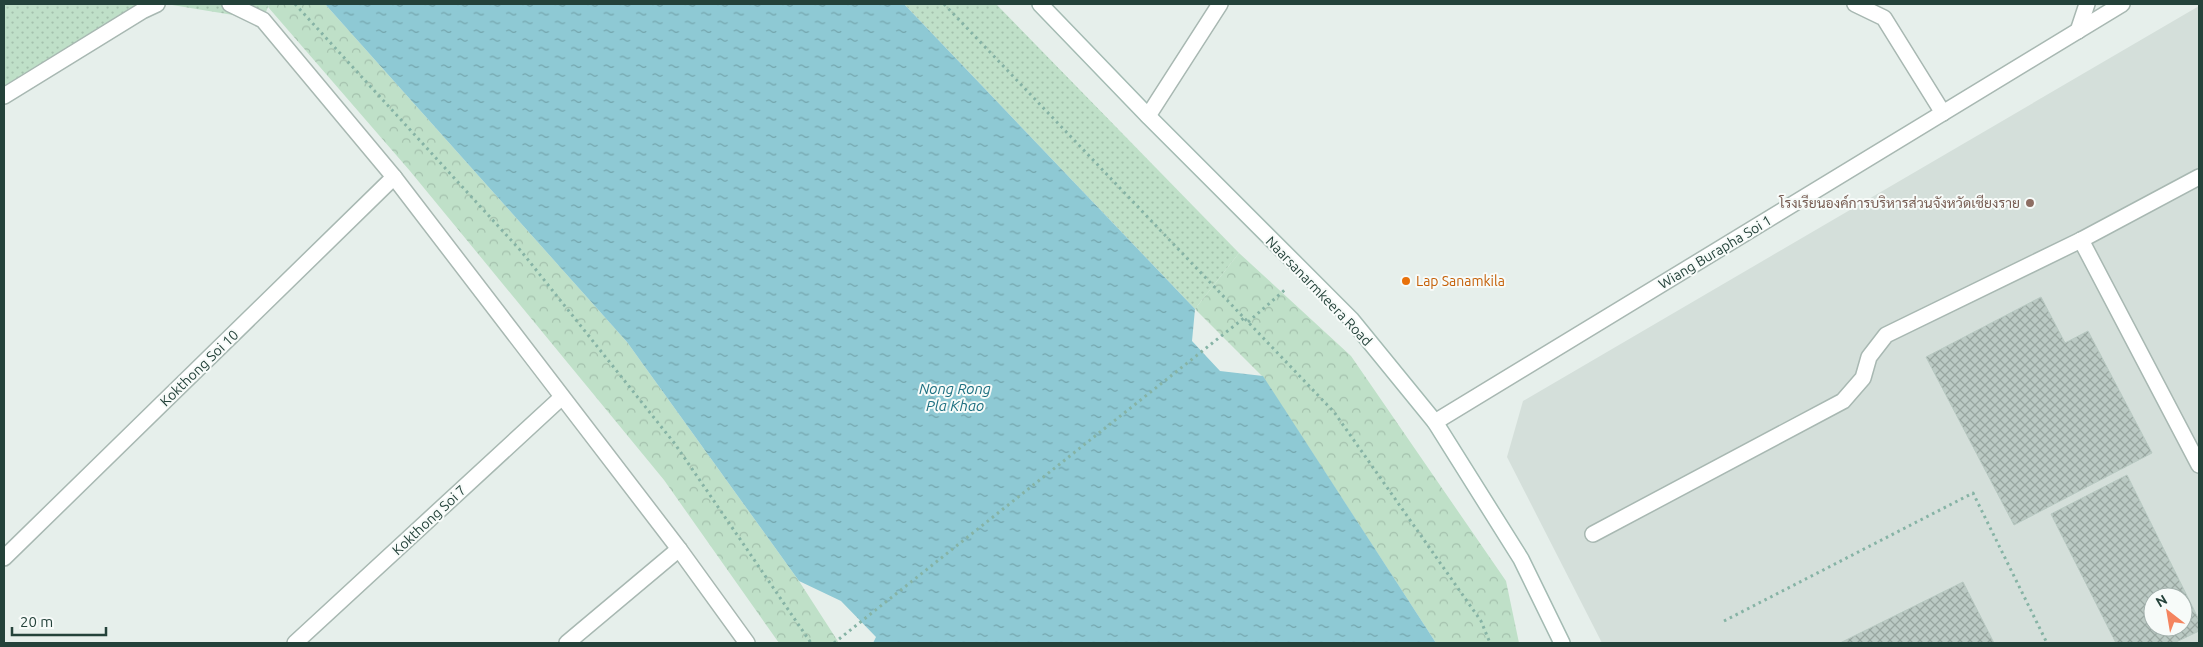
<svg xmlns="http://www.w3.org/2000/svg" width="2203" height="647" viewBox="0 0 2203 647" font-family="Ubuntu,Sarabun,sans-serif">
	<defs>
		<pattern id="grass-dots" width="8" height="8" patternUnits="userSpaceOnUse" patternTransform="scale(1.25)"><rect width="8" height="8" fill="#bfe0c8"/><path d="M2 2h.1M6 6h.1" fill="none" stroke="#a4c1ad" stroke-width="1.8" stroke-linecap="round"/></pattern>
		<pattern id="forest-crowns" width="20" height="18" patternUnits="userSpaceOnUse" patternTransform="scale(1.25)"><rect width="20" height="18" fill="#bfe0c8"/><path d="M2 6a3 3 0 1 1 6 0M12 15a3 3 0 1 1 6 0" fill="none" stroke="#a4c1ad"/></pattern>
		<pattern id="water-ripples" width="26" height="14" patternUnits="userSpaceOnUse" patternTransform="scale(1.25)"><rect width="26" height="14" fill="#8ec9d4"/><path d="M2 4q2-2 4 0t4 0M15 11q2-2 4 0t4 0" fill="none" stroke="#74a5ad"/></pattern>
		<pattern id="building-cross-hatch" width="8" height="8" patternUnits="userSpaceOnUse" patternTransform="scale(1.25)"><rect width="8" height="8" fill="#bbcac4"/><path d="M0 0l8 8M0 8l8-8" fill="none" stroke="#98a6a0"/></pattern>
	</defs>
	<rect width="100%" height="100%" fill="#e6efeb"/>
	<!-- built -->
	<path fill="#d4dfda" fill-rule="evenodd" d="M2199,6v637h-597l-95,-186 16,-56zM2153,597h30v30h-30z"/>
	<!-- grass -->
	<g fill="url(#grass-dots)">
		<path d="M4,4h154l-154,94z"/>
		<path d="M166,4h103l-6,16z"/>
		<path d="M904,4h92l243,249 -44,56z"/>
	</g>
	<!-- forest -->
	<g fill="url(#forest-crowns)">
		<path d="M269,4h56l302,338 172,239 40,62h-60l-115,-163 -254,-309 -142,-164z"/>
		<path d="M1239,253l112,103 155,225 13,62h-83l-173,-266 -68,-68z"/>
	</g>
	<!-- water -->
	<path fill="url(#water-ripples)" d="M325,4h579l291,305 -3,32 28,30 43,5 173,267h-563l3,-6 -35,-36 -42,-20 -172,-239z"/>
	<!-- building -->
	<g fill="url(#building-cross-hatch)" stroke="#b8c9c2" fill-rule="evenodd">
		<path d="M2041,297l24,46 23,-12 64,122 -138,72 -88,-168z"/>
		<path d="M2127,475l72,145v11l-25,12h-58l-65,-129zM2153,597h30v30h-30z"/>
		<path d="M1963,582l31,61h-154z"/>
	</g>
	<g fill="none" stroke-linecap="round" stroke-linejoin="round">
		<defs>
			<g id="lane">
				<path d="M1855,4l29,14 59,95"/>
				<path d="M2081,240l118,225"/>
				<path d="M1593,534l250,-133 20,-23 6,-21 17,-22 195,-95 118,-63"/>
				<path d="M567,643l112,-94"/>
			</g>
			<g id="street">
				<path d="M230,4l33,16 131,157 285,372 68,94"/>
				<path d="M2078,31l9,-27"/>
				<path d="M4,96l138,-85 15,-7"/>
				<path d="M1148,116l72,-112"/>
				<path d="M1435,422l687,-418"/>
				<path d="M4,558l390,-381"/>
				<path d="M295,643l267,-246"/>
			</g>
			<path id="secondary" d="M1040,4l108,112 203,203 84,103 86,137 41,84"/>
		</defs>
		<!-- lane casing -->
		<use href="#lane" stroke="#a8b8b2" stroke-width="18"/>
		<!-- street casing -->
		<use href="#street" stroke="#a8b8b2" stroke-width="18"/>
		<!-- secondary casing -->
		<use href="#secondary" stroke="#a4bbb3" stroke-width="18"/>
		<!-- path -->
		<g stroke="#86b3a5" stroke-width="3" stroke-dasharray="2.5 4" stroke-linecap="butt">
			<path d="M295,4l226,247 154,193 136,199"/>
			<path d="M944,4l390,408 147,209 9,22"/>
			<path d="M1248,322l39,-34"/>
			<path d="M1724,621l249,-128 74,150"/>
			<path d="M834,643l410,-325"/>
		</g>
		<!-- lane -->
		<use href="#lane" stroke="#fff" stroke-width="15"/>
		<!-- street -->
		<use href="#street" stroke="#fff" stroke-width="15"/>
		<!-- secondary -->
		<use href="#secondary" stroke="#fff" stroke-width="15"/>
	</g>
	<!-- markers -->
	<circle fill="#8d6e63" stroke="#f7fbf9" stroke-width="2" cx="2030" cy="203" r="5"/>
	<circle fill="#e8710a" stroke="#f7fbf9" stroke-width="2" cx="1406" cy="281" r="5"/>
	<g text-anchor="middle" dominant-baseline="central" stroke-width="4" stroke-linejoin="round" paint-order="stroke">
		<!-- education labels -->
		<g font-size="14" fill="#785e54" stroke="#f7fbf9" text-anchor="end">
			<text x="2020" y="203">โรงเรียนองค์การบริหารส่วนจังหวัดเชียงราย</text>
		</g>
		<!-- street labels -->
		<g font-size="14" fill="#24423a" stroke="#f7fbf9">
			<text transform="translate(1715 252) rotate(-31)">Wiang Burapha Soi 1</text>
			<text transform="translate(1319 291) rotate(46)">Naarsanarmkeera Road</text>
			<text transform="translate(199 368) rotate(-44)">Kokthong Soi 10</text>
			<text transform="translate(429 520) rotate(-43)">Kokthong Soi 7</text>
		</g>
		<!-- food labels -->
		<g font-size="14" fill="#c56008" stroke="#f7fbf9" text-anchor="start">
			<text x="1416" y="281">Lap Sanamkila</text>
		</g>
		<!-- water labels -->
		<g font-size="15" font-style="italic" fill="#1c6f80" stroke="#f7fbf9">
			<text x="955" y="388">Nong Rong<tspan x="955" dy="17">Pla Khao</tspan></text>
		</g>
	</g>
	<!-- border -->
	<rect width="2203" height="647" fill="none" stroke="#24423a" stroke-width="10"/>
	<!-- north arrow -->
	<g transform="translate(2168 612) rotate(329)"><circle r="24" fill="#f7fbf9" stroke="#a3b1ad"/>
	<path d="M0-4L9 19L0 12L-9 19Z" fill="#f4845f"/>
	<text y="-8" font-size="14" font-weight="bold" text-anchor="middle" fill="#24423a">N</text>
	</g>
	<!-- scale -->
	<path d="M12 627v8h94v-8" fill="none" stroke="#24423a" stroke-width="2.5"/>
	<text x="20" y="627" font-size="15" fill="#24423a" stroke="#f7fbf9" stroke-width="4" paint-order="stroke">20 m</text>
</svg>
